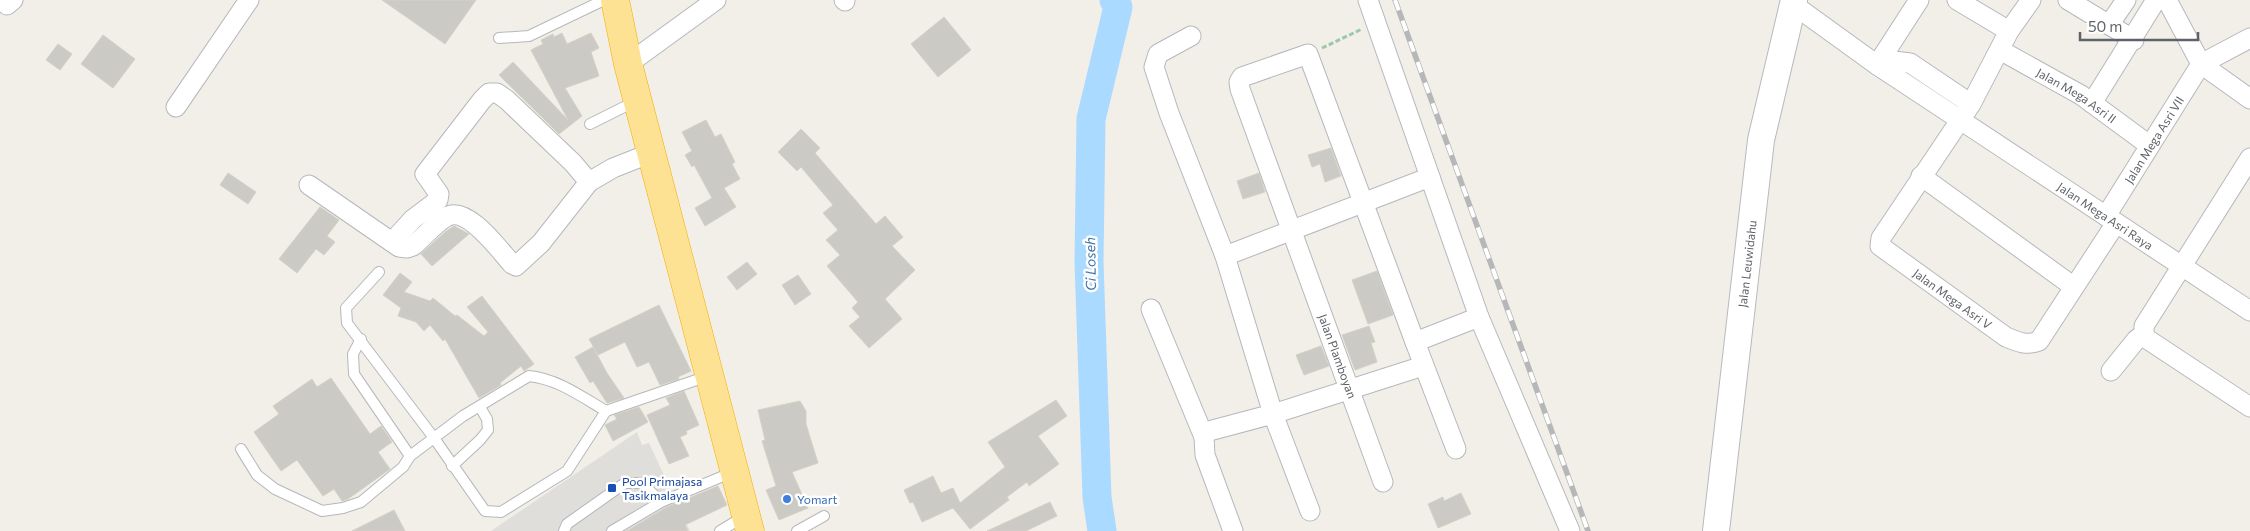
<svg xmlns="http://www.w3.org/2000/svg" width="2250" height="531" viewBox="0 0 2250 531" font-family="Commissioner,sans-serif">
	<rect width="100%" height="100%" fill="#f1efe8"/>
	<!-- industrial -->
	<path fill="#e0deda" d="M637,432l5,13 7,-2 41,88h-199z"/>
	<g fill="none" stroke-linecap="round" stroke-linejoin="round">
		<!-- river -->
		<path stroke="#aadaff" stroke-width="29" d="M1102,531l-5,-34 -8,-235 2,-143 27,-112 -4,-7"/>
	</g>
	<!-- building -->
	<g fill="#cccac5" stroke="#d6d1c6">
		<path d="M382,0h94l-31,44z"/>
		<path d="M944,17l27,33 -33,27 -27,-33z"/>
		<path d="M562,33l5,11 24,-11 8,15 -8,4 8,24 -34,12 17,28 -23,18 -60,-59 14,-13 55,58 -37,-70 12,-6 -2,-4 12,-6 1,3z"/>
		<path d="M103,35l32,24 -22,29 -32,-24z"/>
		<path d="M58,44l14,10 -12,16 -14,-10z"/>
		<path d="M706,120l9,17 6,-3 14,28 -3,2 8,15 -16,9 12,19 -31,19 -10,-18 17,-10 -18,-33 -2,2 -7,-12 7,-4 -10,-19z"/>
		<path d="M801,129l19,19 -5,5 61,71 9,-8 18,21 -11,9 23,24 -30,29 17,20 -33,29 -20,-22 11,-9 -8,-9 6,-6 -31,-36 13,-11 -14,-15 12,-10 -15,-17 10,-8 -32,-38 -4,4 -19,-19z"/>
		<path d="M1331,148l10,28 -16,6 -5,-18 -8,3 -4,-12z"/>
		<path d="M228,173l28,19 -8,12 -28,-19z"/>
		<path d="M1259,173l6,19 -22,7 -6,-18z"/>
		<path d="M320,207l19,13 -12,16 8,6 -11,13 -8,-6 -19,24 -18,-14z"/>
		<path d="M454,226l15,8 -37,32 -11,-12 24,-22z"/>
		<path d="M747,262l10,12 -20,16 -10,-13z"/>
		<path d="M1377,271l16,44 -25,9 -16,-44z"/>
		<path d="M400,273l12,9 -8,10 26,9 3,-3 22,18 2,-1 27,21 4,-4 -21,-25 15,-11 52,68 -10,7 -3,-5 -21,17 1,2 -22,13 -34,-59 -2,2 -13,-16 -6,6 -8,-9 -18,-6 3,-8 -18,-13z"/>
		<path d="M798,275l13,19 -16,11 -13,-20z"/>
		<path d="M659,305l32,66 -13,6 1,2 -19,6 -11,-23 -12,5 -12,-25 -27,13 -9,-16z"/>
		<path d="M1369,326l6,16 -4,1 6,19 -22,8 -13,-35z"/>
		<path d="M1321,346l8,20 -25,9 -8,-20z"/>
		<path d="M593,347l14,26 17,25 -17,5 -14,-22 -3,2 -15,-26z"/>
		<path d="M331,378l39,56 11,-8 11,16 -14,10 12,17 -42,30 -6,2 -8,-12 -11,7 -26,-36 -16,11 -27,-39 25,-18 -6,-8 39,-27 5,8z"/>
		<path d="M684,391l15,34 -13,6 1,3 -7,3 9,19 -20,8 -22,-49 23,-10 -4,-7z"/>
		<path d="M1056,400l11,16 -29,20 21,28 -30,22 -2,-4 -20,15 2,3 -39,29 -17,-21 -31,14 -9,-20 -3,1 -6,-13 29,-14 8,17 12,-5 7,15 45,-36 -17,-25z"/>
		<path d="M800,401l6,10v13l12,39 -26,9 16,36 -29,12 -13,-30 10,-4 -14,-45 3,-1 -7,-30z"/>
		<path d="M639,407l9,15 -35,19 -8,-16 12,-6 -3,-4z"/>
		<path d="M718,486l9,19 -42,20 3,6h-61l40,-24z"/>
		<path d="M1461,493l10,21 -33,14 -10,-24 15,-7 1,4z"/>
		<path d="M1050,502l7,14 -31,15h-39z"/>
		<path d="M394,510l11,21h-53z"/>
	</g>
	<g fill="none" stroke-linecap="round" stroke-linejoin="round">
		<defs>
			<g id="lane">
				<path d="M499,38l30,-2 75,-36"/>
				<path d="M590,124l46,-23"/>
				<path d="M379,272l-33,36 1,15 87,115 51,73 16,1 66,-41 39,-60"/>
				<path d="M361,339l-8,15 1,20 56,82"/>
				<path d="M241,449l16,26 18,14 47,22 21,-3 18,-6 42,-35 7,-11 53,-40 66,-40c29,3 53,21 77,35l102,-35"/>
				<path d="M452,466l28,-26 8,-10 -1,-11 -7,-12"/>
				<path d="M564,531l3,-7 58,-41h17l19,19"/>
				<path d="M612,531l49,-29 72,-30"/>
				<path d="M720,531l25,-15"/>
				<path d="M797,531l27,-15"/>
			</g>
			<g id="street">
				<path d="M844,0l1,1"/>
				<path d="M1368,0l111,317 91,214"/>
				<path id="s1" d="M1957,0l52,31 -38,73 -90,134 -1,8 126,91c12,5 21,9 33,4l77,-118"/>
				<path d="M2068,0l66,40"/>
				<path d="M2167,0l34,64 49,35"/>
				<path d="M7,5l6,-5"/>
				<path id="s2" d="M1794,5l83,60 373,246"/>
				<path d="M2109,25l17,-25"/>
				<path d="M2009,31l22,-31"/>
				<path d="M1191,36l-33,18 -4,13 15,46 56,143 48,158 -64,17 -5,6 1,18 28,76"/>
				<path id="s3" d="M2000,50l81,45 68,50"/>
				<path d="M628,64l88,-64"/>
				<path d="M1877,65l42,-65"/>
				<path d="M1885,70l9,-9 16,2 61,41"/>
				<path d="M2092,103l64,-103"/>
				<path d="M176,107l73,-107"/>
				<path d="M2250,158l-106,168v8l3,5 103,68"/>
				<path d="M1921,176l153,111"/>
				<path d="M309,185l90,62 8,1 6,-2c11,-9 21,-22 33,-29 21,-13 54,34 66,47l4,2 25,-23 48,-61 24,-14 38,-15"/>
				<path id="s4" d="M2106,216l95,-152 49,-26"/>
				<path d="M392,242l21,-23 25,-19 1,-6 -14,-20 57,-74 7,-7h8l10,7 66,63 16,19"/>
				<path d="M1225,256l205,-79"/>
				<path d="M1151,309l53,128"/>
				<path d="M2111,371l25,-31 8,-6"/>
				<path d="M1456,449l-41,-107 64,-25"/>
				<path d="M1383,482l-143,-393 -1,-7 3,-5 66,-23 107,288"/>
				<path d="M1310,511l-37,-97 150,-48"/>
			</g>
			<g id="secondary">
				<path id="s5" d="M1716,531l45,-391 33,-140"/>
			</g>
			<path id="highway" d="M615,0l13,64 122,467"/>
		</defs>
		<!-- lane casing -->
		<use href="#lane" stroke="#b5b8bc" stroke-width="12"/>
		<!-- street casing -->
		<use href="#street" stroke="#b5b8bc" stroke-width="21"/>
		<!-- secondary casing -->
		<use href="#secondary" stroke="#b6babf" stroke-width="28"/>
		<!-- highway casing -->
		<use href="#highway" stroke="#f9ab00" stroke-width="29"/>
		<!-- path -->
		<path stroke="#9cc7a9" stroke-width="3" stroke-dasharray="5 2.5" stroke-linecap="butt" d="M1322,48l40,-19"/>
		<!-- lane -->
		<use href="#lane" stroke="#fff" stroke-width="10"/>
		<!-- street -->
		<use href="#street" stroke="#fff" stroke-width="19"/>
		<!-- secondary -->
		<use href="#secondary" stroke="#fff" stroke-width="26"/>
		<!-- highway -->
		<use href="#highway" stroke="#fde293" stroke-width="28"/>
		<defs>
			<path id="rail" d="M1395,0l193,531"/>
		</defs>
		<!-- rail casing -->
		<use href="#rail" stroke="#b6b7b8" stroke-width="5.5"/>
		<!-- rail -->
		<use href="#rail" stroke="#fff" stroke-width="4" stroke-dasharray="11" stroke-linecap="butt"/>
	</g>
	<!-- markers -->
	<rect fill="#1a4fb4" stroke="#fff" stroke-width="2" x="607" y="483" width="10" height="10" rx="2.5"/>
	<circle fill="#3f7fe0" stroke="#fff" stroke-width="2" cx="787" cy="499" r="5"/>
	<g text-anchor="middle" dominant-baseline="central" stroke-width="5" stroke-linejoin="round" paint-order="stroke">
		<!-- street labels -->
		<g font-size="12" fill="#5f6368" stroke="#fff">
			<text stroke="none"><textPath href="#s3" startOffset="89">Jalan Mega Asri II</textPath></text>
			<text stroke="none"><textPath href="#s4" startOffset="90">Jalan Mega Asri VII</textPath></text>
			<text stroke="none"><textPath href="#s2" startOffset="376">Jalan Mega Asri Raya</textPath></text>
			<text stroke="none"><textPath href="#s5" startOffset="269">Jalan Leuwidahu</textPath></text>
			<text stroke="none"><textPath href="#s1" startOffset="402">Jalan Mega Asri V</textPath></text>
			<text transform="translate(1338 356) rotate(70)">Jalan Plamboyan</text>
		</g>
		<!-- transit labels -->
		<g font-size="12" fill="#164399" stroke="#fff" text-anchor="start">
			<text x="622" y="481">Pool Primajasa<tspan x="622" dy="14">Tasikmalaya</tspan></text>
		</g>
		<!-- shop labels -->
		<g font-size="12" fill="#366cbe" stroke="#fff" text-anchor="start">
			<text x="797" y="499">Yomart</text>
		</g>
		<!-- water labels -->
		<g font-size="14" font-style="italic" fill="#4174aa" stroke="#fff">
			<text transform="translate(1090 264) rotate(-91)">Ci Loseh</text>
		</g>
	</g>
	<!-- scale -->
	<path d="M2080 32v8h118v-8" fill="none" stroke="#5f6368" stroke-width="2.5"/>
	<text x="2088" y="32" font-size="15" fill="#5f6368" stroke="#ffffff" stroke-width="4" paint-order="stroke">50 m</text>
</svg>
